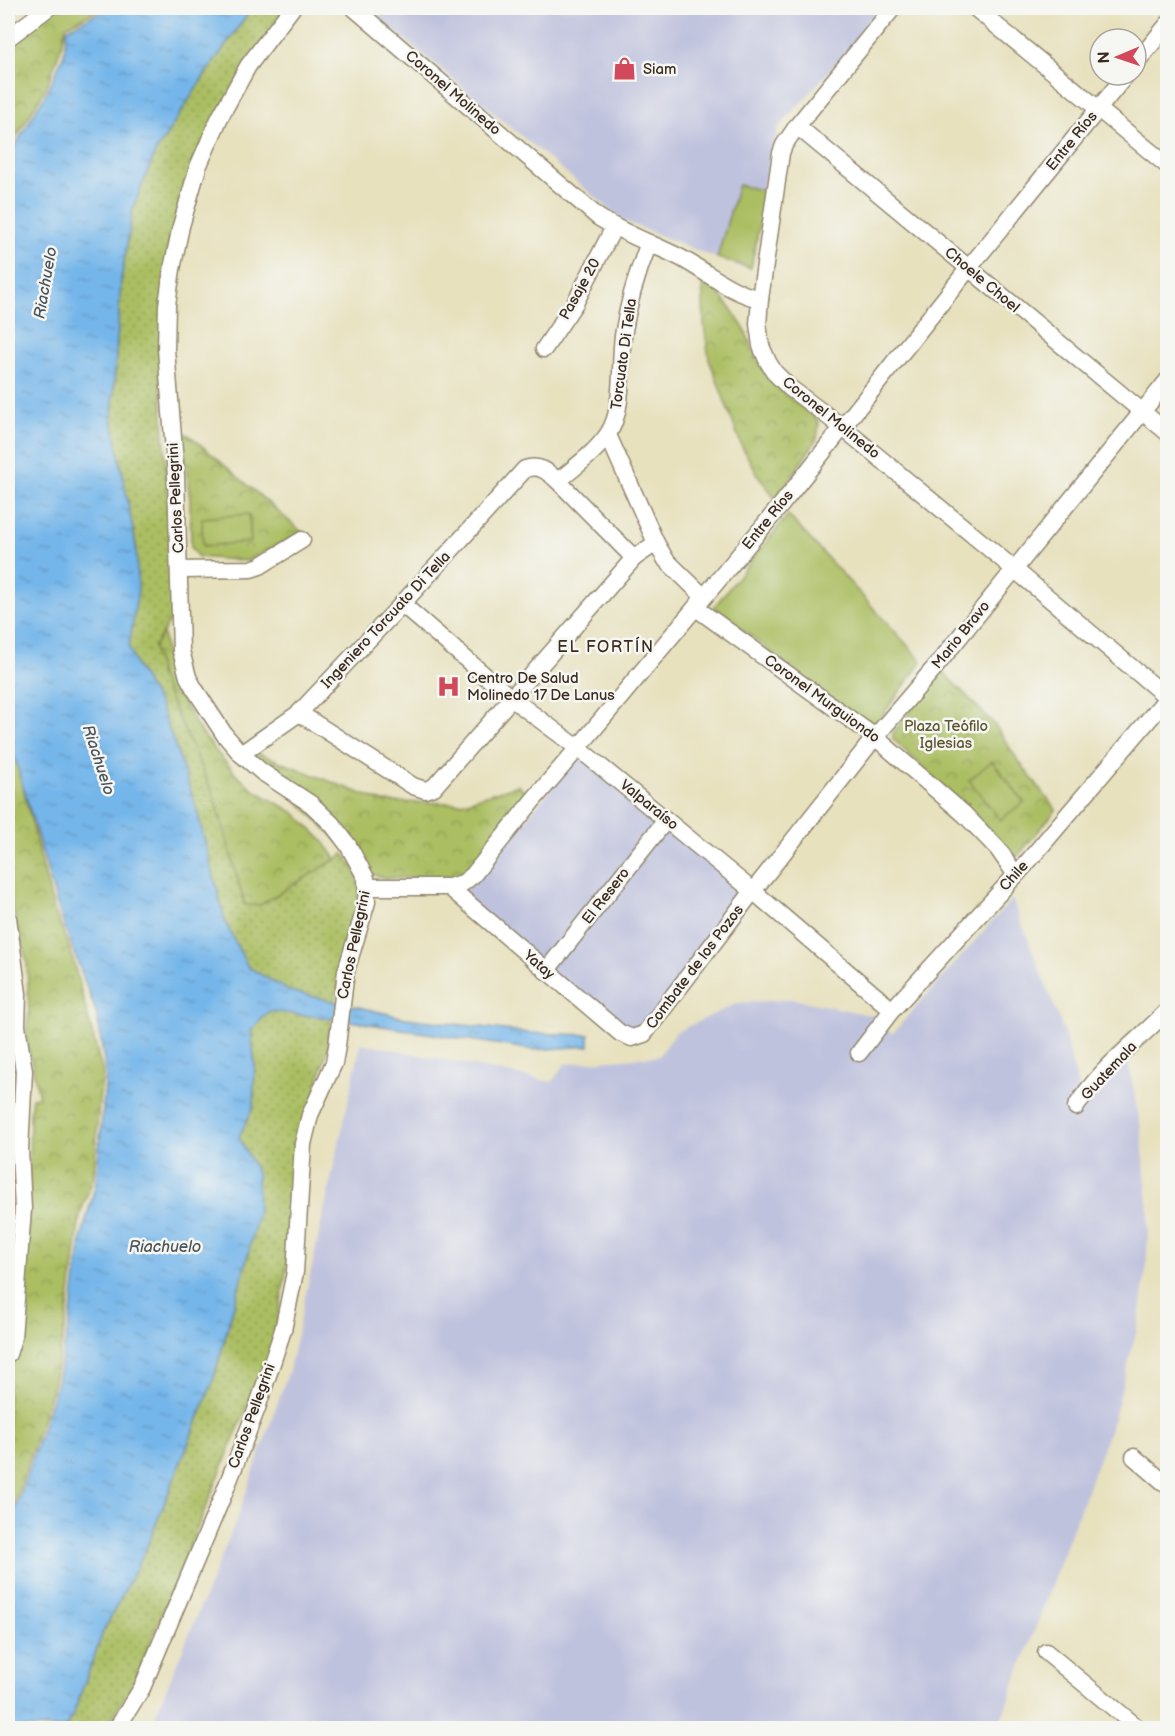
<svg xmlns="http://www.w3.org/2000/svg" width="1175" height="1736" viewBox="0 0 1175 1736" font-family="'Balsamiq Sans',sans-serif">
	<defs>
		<pattern id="grass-dots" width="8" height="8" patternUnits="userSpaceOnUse" patternTransform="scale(1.5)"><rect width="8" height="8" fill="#abbe62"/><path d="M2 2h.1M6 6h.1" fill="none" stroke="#8c9b50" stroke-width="1.8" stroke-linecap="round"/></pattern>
		<pattern id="park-crowns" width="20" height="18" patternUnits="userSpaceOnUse" patternTransform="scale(1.5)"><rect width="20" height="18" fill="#abbe62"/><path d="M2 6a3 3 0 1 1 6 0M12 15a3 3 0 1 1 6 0" fill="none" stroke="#8c9b50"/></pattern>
		<pattern id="water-ripples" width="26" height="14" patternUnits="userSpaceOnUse" patternTransform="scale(1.5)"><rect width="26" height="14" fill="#75b6ea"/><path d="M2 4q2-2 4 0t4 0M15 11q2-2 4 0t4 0" fill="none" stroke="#6194bd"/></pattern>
	</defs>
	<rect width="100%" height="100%" fill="#f6f6f2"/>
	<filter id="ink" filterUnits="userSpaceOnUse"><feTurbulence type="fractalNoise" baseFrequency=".0167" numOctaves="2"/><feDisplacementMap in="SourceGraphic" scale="12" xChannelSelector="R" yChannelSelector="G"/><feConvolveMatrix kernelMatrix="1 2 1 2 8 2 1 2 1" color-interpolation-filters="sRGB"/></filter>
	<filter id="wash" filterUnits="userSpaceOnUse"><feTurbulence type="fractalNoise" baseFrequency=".008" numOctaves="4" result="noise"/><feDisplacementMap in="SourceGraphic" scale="24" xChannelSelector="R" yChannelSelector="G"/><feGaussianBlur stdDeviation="1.35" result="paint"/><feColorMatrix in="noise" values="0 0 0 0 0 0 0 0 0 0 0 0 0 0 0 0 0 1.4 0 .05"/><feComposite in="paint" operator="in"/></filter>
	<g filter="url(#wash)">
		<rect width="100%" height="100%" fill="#e7e1be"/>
		<!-- industrial -->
		<g fill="#bfc2dd">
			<path d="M367,8h513l-20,23 3,3 -85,94 -36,140 -25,-12 -1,2 -92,-37z"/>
			<path d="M579,756l177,135 -120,149 -179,-140z"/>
			<path d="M1012,899l51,130 21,80 44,-47 13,67 8,86 -3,55 -8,55 -24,93 -116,310h-848l87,-209 52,-149 72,-327 191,39 13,-18 94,-8 17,-24 62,-29 55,-4 82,17 17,18z"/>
			<path d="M8,983v46l9,37 -6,90 2,41 -5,89z"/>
		</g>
		<!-- grass -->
		<g fill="url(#grass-dots)" stroke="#737440" stroke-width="1.5">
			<path d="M252,8h35l-92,156 -35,205 10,163 2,86 -18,29 6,30 55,121 30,107h15l84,-51 10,14 6,20 -3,30 -23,84 -45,-11 -41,-24 -22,-43 -30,-117 -19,-56 -17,-45 -24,-40 -7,-19 7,-101 -24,-129 9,-137 12,-72 22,-55 49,-77z"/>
			<path d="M269,1011l62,7 -2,28 -10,32 -25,110 -8,84 -12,69 -142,346 -27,41h-40l8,-13 30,-83 43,-83 66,-165 35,-125 10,-86 -18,-36 14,-29 2,-43 -4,-34z"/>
		</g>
		<!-- park -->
		<g fill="url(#park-crowns)" stroke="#737440" stroke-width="1.5">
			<path d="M52,8h50l-36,18 -5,22 -15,40 -38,63v-108z"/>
			<path d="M702,280l15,11 15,19 13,20 11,28 13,20 16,17 30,22 4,6 -2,16 -41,61 -18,-25 -16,-28 -33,-88 -5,-35z"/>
			<path d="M182,431l11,7 109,94 -55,29 -49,-4 -7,-10 -1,-46z"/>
			<path d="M163,632l6,43 9,19 20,34 21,27 20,22 18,15 38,21 29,29 12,17 -76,46h-15l-30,-107 -55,-121 -6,-30z"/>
			<path d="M942,671l53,54 22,34 39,51 -39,47 -124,-118v-6z"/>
			<path d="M8,728l45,179 17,42 33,125 -4,26 -5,76 -14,39 -13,102 -14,69 -45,139v-151l11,-28 9,-120 2,-112 2,-16 7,-1 -13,-62 3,-21 -2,-52 -19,-70z"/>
			<path d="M255,752l128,50 78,1 57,-18 11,9 -62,78 -8,5 -74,1 -14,-4 -119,-119z"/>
		</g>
		<!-- pitch -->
		<g fill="#abbe62" stroke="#737440" stroke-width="1.5">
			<path d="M738,185l28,6 -15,77 -34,-10z"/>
			<path d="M249,514l2,28 -48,4 -1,-28z"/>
			<path d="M788,515l134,146 -51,70 -157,-124z"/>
			<path d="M992,761l32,41 -24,18 -31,-40z"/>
		</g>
		<!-- water -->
		<path fill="url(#water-ripples)" stroke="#587084" stroke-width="1.5" d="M108,8h144l-48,68 -49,77 -22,55 -12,72 -9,137 24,129 2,44 -9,57 7,19 24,40 17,45 19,56 30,117 22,43 41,24 117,27 123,15 60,2v11l-55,4 -190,-30 -75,-9 -18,20 4,34 -2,43 -14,29 18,36 1,38 -11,48 -35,125 -66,165 -43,83 -30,83 -8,13h-57v-199l4,-9 44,-133 14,-66 11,-82 15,-56 10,-108 -9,-60 -38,-104 -51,-177v-576l39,-66 17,-38 3,-25z"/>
	</g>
	<g filter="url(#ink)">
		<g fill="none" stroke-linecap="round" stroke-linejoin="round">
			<defs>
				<g id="minor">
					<path d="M354,8l244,209c26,17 56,27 83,41 26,14 50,35 79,41"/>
					<path d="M893,8l-96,118 -13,19 -3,8 -21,146 -2,25 3,22 7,16 7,11 15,15 52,39 172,142 154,129"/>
					<path d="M975,8l193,158"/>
					<path d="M8,38l40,-30"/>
					<path d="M1136,63l32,-39"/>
					<path d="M797,126l371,307"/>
					<path d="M544,349l31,-46 39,-76"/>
					<path d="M608,435l48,108"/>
					<path d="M558,481c17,-14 38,-29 50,-47 17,-26 11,-68 15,-98 5,-33 14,-63 26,-93"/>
					<path d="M180,570l71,-1 9,-3 42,-26"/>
					<path d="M402,604l109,94 67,50 175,143 139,119"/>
					<path d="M696,608l179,129 89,77 34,35 18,26"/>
					<path d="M299,713l114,73 12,4 9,-3 200,-229"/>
					<path d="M241,754l58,-41 103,-109 123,-135c15,-5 23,3 33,12l76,77 22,-15 10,17 38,37"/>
					<path d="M368,887h81l14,-4 10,-8 61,-76 44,-51 203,-243 187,-236 158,-194"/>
					<path d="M449,887l171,146 12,5 12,-4 109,-143 122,-154 61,-71 232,-286"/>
					<path d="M8,918l10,76 -1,32 7,45 -4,79 3,59 -10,129 -5,16"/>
					<path d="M546,971l120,-151"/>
					<path d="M859,1053l33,-43 133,-145 143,-168"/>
					<path d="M1076,1107c23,-38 61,-65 92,-97"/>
					<path d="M1134,1457l34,29"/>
					<path d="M1046,1652l92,76"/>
					<path d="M117,1728l25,-40 82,-195 33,-85 26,-78 12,-58 8,-128 7,-29 24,-52 3,-17 9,-75 21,-69 -1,-24 -18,-33 -16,-21 -21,-20 -49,-32 -21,-18 -17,-20 -30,-46 -6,-11 -7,-26 -5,-175 -10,-127 1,-44 5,-36 9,-43 17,-59 22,-50 28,-51 44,-58"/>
				</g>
			</defs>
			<!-- minor casing -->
			<use href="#minor" stroke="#91866e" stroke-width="19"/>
			<!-- minor -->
			<use href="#minor" stroke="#fff" stroke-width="16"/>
		</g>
	</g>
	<!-- icons -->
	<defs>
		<symbol id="shop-bare" viewBox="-9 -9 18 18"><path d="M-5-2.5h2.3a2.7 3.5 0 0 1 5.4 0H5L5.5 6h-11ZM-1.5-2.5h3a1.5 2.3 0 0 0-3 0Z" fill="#d1495b" stroke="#f6f6f2" stroke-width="2.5" paint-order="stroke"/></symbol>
		<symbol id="hospital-bare" viewBox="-9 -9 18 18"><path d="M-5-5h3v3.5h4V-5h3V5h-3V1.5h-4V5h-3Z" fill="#d1495b" stroke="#f6f6f2" stroke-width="2.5" paint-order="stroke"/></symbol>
	</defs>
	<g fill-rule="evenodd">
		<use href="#shop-bare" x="608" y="52" width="33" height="33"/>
		<use href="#hospital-bare" x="432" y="670" width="33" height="33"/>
	</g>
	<g text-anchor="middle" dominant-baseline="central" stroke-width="5" stroke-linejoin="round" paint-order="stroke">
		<!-- poi labels -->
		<g font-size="15" fill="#3b2a1e" stroke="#f6f6f2" text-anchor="start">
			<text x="643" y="69">Siam</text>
			<text x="467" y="678">Centro De Salud<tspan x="467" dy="17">Molinedo 17 De Lanus</tspan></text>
		</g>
		<!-- street labels -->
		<g font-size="15" fill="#3b2a1e" stroke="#f6f6f2">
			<text transform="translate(453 93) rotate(41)">Coronel Molinedo</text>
			<text transform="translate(1072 141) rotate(-51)">Entre Ríos</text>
			<text transform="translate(982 280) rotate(40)">Choele Choel</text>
			<text transform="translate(580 289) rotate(-61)">Pasaje 20</text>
			<text transform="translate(624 354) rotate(-82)">Torcuato Di Tella</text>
			<text transform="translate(831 418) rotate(39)">Coronel Molinedo</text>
			<text transform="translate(176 498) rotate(-93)">Carlos Pellegrini</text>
			<text transform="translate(768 520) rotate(-51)">Entre Ríos</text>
			<text transform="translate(386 620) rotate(-47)">Ingeniero Torcuato Di Tella</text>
			<text transform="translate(961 635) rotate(-51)">Mario Bravo</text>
			<text transform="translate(822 699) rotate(36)">Coronel Murguiondo</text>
			<text transform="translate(649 805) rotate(39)">Valparaíso</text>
			<text transform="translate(1014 876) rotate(-48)">Chile</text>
			<text transform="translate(606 896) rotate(-52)">El Resero</text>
			<text transform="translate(354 945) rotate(-78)">Carlos Pellegrini</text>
			<text transform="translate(539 965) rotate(41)">Yatay</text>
			<text transform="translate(695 967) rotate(-53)">Combate de los Pozos</text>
			<text transform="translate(1109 1071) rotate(-47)">Guatemala</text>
			<text transform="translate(252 1416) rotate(-70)">Carlos Pellegrini</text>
		</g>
		<!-- park labels -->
		<g font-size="15" fill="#5d5632" stroke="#f6f6f2">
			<text x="946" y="726">Plaza Teófilo<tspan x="946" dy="17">Iglesias</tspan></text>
		</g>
		<!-- water labels -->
		<g font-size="16" font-style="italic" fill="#4c545b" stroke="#f6f6f2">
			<text transform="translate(46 283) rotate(-80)">Riachuelo</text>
			<text transform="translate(98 760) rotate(72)">Riachuelo</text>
			<text x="165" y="1247">Riachuelo</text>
		</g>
		<!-- neighbourhood labels -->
		<g font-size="16" letter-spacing="1.5" fill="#3b2a1e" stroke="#f6f6f2">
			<text x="606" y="647">EL FORTÍN</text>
		</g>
	</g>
	<!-- margin -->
	<rect width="1175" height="1736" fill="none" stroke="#f6f6f2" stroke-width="30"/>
	<!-- north arrow -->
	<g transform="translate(1118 57) rotate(268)"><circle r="28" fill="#f6f6f2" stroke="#aba49d" stroke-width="1.5"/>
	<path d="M0-4.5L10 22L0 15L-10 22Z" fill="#d1495b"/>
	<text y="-9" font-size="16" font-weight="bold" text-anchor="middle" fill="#3b2a1e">N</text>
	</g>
</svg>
